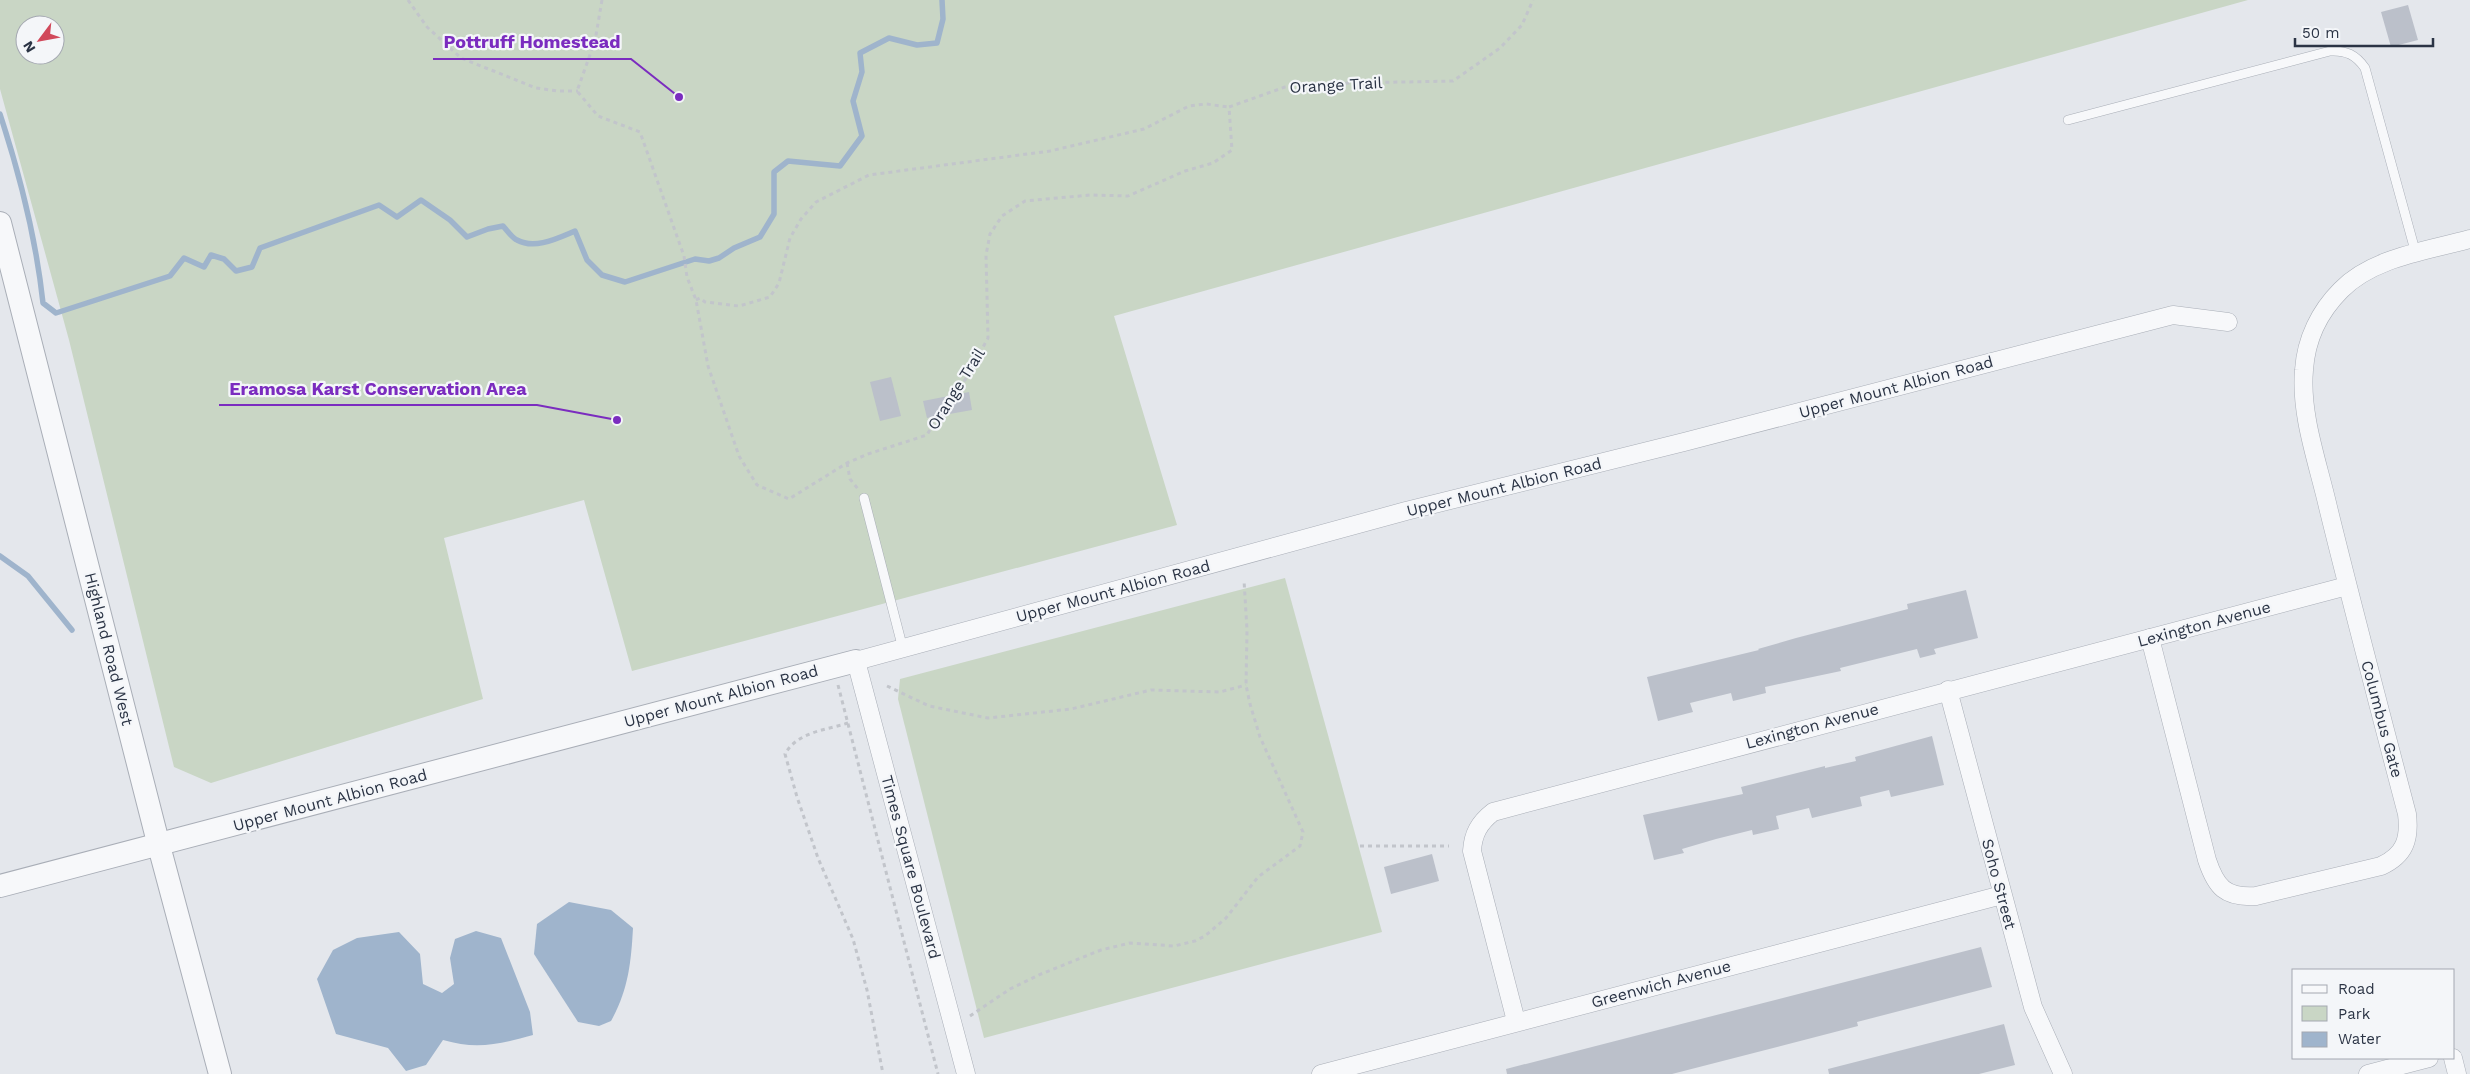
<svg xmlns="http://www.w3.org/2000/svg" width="2470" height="1074" viewBox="0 0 2470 1074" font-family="'Work Sans',sans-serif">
	<rect width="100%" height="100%" fill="#e4e7ec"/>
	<!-- green -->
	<g fill="#c9d6c5" fill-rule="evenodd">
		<path d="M0,0h2248l-1134,316 63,209 -545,146 -48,-171 -140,38 39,161 -272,84 -37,-16 -105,-427 -69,-251zM25,25h30v30h-30z"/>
		<path d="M1285,578l97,354 -398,106 -86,-339 2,-20z"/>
	</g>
	<!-- water -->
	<g fill="#9fb4cc">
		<path d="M569,902l42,8 22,18c-2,36 -5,62 -22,93l-12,5 -21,-4 -44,-68 3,-30z"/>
		<path d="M476,931l25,7 29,74 3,23c-33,9 -56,15 -90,5l-17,25 -20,6 -18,-23 -52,-14 -19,-55 16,-29 24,-12 42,-6 21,22 3,30 19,9 12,-9 -4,-26 5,-19z"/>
	</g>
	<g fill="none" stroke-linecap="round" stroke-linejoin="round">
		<!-- stream -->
		<g stroke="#9fb4cc" stroke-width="5.5">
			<path d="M0,114c20,61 36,125 43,189l13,10 114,-37 14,-18 20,9 7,-12 13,4 12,12 16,-4 8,-19 119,-43 18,12 24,-17 29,20 17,17 21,-8 15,-3c4,4 9,12 14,14 18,10 41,-2 58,-9l12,29 15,15 23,7 70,-23 14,2 10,-3 15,-10 26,-11 14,-23v-42l14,-11 52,5 22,-30 -9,-35 9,-29 -2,-19 29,-15 28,7 20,-2 6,-24 -1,-19"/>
			<path d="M0,556l28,20 44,54"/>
		</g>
	</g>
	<!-- building -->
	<g fill="#bbc0ca">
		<path d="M2408,5l10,35 -27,7 -10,-35z"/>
		<path d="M891,377l10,39 -21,5 -10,-39z"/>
		<path d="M969,392l3,18 -45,8 -4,-17z"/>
		<path d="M1966,590l12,48 -44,11 2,5 -16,4 -3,-9 -77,19 1,3 -76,16 1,6 -33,8 -2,-8 -41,10 3,9 -35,9 -11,-44 112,-27 -1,-1 38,-11 112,-29 -1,-5z"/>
		<path d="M1932,736l12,49 -53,12 -2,-7 -29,7 2,9 -50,12 -3,-10 -33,8 3,13 -26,6 -1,-5 -36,9 -34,10 2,4 -30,7 -11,-45 100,-21 -2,-7 84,-21v2l31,-7 -1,-4z"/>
		<path d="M1432,854l7,27 -48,13 -7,-27z"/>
		<path d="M1981,947l11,40 -135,35 1,4 -186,48h-165l-1,-5z"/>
		<path d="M2004,1024l11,41 -36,9h-150l-1,-5z"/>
	</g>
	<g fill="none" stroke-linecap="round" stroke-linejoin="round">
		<defs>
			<g id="service">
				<path d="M2068,120l262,-69c16,-1 26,4 35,17l51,186"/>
				<path d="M864,498l39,151"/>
			</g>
			<g id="minor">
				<path d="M2150,638l57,222c9,27 18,38 49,36l125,-30c24,-11 29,-27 26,-52 -27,-103 -54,-205 -79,-307 -10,-44 -28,-92 -24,-137 2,-31 16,-59 37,-80 32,-33 87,-39 129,-51"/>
				<path d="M1948,690l85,317 30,67"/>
				<path d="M1516,1021l-44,-170c1,-17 7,-28 21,-39l854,-226"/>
				<path d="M2453,1058l4,16"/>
				<path d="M966,1074l-110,-413 550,-150 278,-69 489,-127 55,7"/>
				<path d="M1321,1074l681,-179"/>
				<path d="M2368,1074l61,-16"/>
			</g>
			<g id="tertiary">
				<path d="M0,223l159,623 61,228"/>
				<path d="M0,886l856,-225"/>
			</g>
		</defs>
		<!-- service casing -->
		<use href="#service" stroke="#a9aeb7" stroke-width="10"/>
		<!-- minor casing -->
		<use href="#minor" stroke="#a9aeb7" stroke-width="19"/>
		<!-- tertiary casing -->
		<use href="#tertiary" stroke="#a9aeb7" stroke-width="24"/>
		<!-- path -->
		<g stroke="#c2c5cb" stroke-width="3" stroke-dasharray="4 4" stroke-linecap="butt">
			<path d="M408,0l19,27 34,31 75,30 22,3h20"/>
			<path d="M602,0l-7,41 -18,50 21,25 42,16 44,124 3,21 9,23 12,66 31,90 18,29 32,14 58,-36 21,-9 59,-19 23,-41 15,-14 23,-42 -2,-83 4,-21 12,-18 23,-15 65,-6 38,1 57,-25 28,-8 19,-13 -3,-43 56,-20 19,-3 149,-3 47,-33 22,-23 11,-25"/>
			<path d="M696,300l4,-2 5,4 34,4 31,-9 9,-14 11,-45 11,-19 15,-17 53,-27 181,-24 94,-22 45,-23 17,-2 23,3"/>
			<path d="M847,463l3,16 8,10"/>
			<path d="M838,685l100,389"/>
			<path d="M887,686l42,20 59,12 83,-9 80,-19 69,2 26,-7"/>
			<path d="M848,723c-22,7 -51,9 -63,31l12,43 21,61 35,81 14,51 16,84"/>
			<path d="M1360,846h89"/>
			<path d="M970,1016l40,-27 31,-15 60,-24 29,-7 44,3 21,-5 10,-5 21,-18 32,-41 42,-31 3,-14 -43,-95 -10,-33 -4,-19 1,-55 -3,-50"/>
		</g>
		<!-- service -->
		<use href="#service" stroke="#f7f8fa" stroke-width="9"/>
		<!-- minor -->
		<use href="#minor" stroke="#f7f8fa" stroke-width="18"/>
		<!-- tertiary -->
		<use href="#tertiary" stroke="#f7f8fa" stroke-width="22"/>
	</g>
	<g text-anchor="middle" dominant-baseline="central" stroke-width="4.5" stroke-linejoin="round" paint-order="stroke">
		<!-- street labels -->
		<g font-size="16" fill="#2b3445" stroke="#f4f6f9">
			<text transform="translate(1336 85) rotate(-3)">Orange Trail</text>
			<text transform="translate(1896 387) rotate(-15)">Upper Mount Albion Road</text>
			<text transform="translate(956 389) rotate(-58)">Orange Trail</text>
			<text transform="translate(1504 487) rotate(-14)">Upper Mount Albion Road</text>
			<text transform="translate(1113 591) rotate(-15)">Upper Mount Albion Road</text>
			<text transform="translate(2204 624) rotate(-15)">Lexington Avenue</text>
			<text transform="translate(109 649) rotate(76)">Highland Road West</text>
			<text transform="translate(721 696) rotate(-15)">Upper Mount Albion Road</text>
			<text transform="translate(2382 719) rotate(75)">Columbus Gate</text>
			<text transform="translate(1812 726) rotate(-15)">Lexington Avenue</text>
			<text transform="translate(330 800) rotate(-15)">Upper Mount Albion Road</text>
			<text transform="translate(911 867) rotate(75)">Times Square Boulevard</text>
			<text transform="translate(1999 884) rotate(75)">Soho Street</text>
			<text transform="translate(1661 984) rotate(-15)">Greenwich Avenue</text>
		</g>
	</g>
	<!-- callouts -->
	<path fill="none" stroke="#7b2cbf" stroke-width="2" d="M679 97L631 59H433M617 420L537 405H219"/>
	<g fill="#7b2cbf" stroke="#f4f6f9" stroke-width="2">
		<circle cx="679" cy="97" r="5"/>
		<circle cx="617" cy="420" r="5"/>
	</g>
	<g font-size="18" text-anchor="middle" font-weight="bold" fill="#7b2cbf" stroke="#f4f6f9" stroke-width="4.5" stroke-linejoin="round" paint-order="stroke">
		<text x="532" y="48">Pottruff Homestead</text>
		<text x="378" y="395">Eramosa Karst Conservation Area</text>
	</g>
	<!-- legend -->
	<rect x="2292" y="969" width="162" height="90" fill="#f4f6f9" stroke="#a4a8b1"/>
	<rect x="2302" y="985" width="25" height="8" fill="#f7f8fa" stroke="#a4a8b1"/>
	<text x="2338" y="994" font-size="15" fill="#2b3445">Road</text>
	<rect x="2302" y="1006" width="25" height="15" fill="#c9d6c5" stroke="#a4a8b1"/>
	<text x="2338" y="1019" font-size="15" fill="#2b3445">Park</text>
	<rect x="2302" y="1032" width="25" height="15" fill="#9fb4cc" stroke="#a4a8b1"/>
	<text x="2338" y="1044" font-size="15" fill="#2b3445">Water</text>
	<!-- north arrow -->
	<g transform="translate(40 40) rotate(238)"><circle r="24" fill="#f4f6f9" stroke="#a4a8b1"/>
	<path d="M0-4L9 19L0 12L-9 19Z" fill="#d1495b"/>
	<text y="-8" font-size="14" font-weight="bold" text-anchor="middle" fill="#2b3445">N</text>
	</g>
	<!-- scale -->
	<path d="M2295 38v8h138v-8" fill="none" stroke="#2b3445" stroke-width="2.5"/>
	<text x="2302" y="38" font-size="15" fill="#2b3445" stroke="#f4f6f9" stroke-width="4" paint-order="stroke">50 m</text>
</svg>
